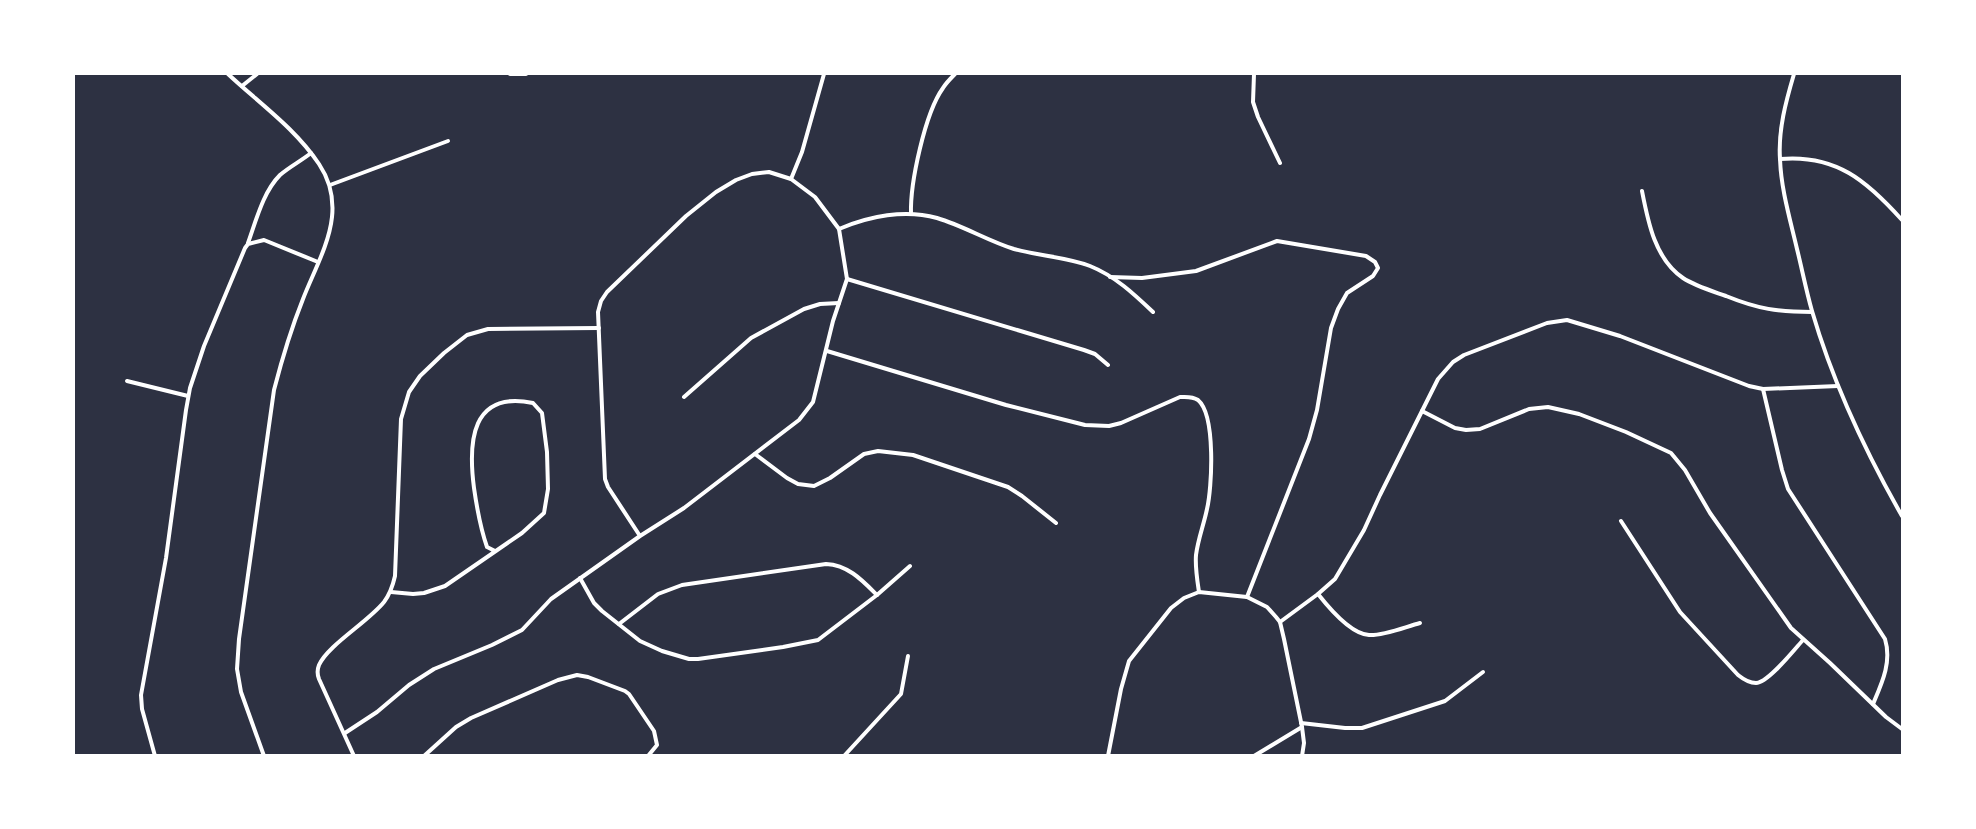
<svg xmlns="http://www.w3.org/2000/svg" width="1976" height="829" viewBox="0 0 1976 829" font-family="'Alegreya Sans',sans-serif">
	<rect width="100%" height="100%" fill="#2d3142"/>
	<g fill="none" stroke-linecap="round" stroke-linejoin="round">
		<!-- minor -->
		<g stroke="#fff" stroke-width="4">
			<path d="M228,74c31,29 67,54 91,90 10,15 15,34 13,53 -3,28 -19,56 -29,82 -12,30 -21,60 -29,91l-35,249 -2,30 4,23 23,64"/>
			<path d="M510,74h16"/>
			<path d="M1254,74l-1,28 5,15 22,46"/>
			<path d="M1794,74c-8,27 -16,56 -14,85 1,30 10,60 17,90 5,20 9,41 15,62 21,72 53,140 90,205"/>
			<path d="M242,86l15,-12"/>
			<path d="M1780,159c56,-5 87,22 122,61"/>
			<path d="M791,179l11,-27 22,-78"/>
			<path d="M330,185l118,-44"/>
			<path d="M1642,191c6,31 13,68 41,87 12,8 29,13 43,18 32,13 52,16 86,16"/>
			<path d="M911,214c-1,-31 14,-101 32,-126 3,-5 8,-10 12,-14"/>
			<path d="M839,229c30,-13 66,-20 98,-11 27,8 51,23 77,31 25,7 52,8 76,17 25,10 44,28 63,46"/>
			<path d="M248,243c8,-22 15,-51 32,-68 9,-8 21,-14 31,-22"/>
			<path d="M1110,277l32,1 54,-7 81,-30 89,15 9,6 3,6 -5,8 -26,17 -9,16 -7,19 -14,82 -8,29 -62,158"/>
			<path d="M847,279l237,71 11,4 13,11"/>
			<path d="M827,351l179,54 79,20 24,1 12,-3 59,-26c6,0 12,-1 18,3 18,15 14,88 9,109 -3,15 -9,30 -11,46 -1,12 1,24 3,37"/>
			<path d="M127,381l61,15"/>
			<path d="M1763,389l19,81 6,19 97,150c7,23 -3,44 -12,65"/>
			<path d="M684,397l67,-59 53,-29 16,-5 19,-1"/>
			<path d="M1422,411l33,17 11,2 14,-1 49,-20 19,-2 31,7 47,18 45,21 14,17 25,43 81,115 39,35 56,54 16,12"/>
			<path d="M755,454l32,24 11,6 16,2 16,-8 34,-24 14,-3 35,4 95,32 14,9 34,27"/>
			<path d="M1621,521l59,91 58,63c5,4 11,8 18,8 12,0 38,-33 47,-43"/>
			<path d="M580,578l14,25 8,8 38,30 22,10 27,8h9l85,-12 35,-7 59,-45 33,-29"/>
			<path d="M391,592l22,2 11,-1 21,-7 77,-53 22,-20 4,-24 -1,-37 -5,-39 -9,-10c-62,-13 -65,39 -59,85 3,21 6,39 13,59l8,4"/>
			<path d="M1318,594c11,14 33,40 51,41 14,1 36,-8 51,-12"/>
			<path d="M1280,622l38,-28 17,-15 29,-49 16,-35 58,-116 15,-17 11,-7 83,-32 20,-3 53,16 129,50 14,3 75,-3"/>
			<path d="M619,624l39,-30 24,-9 144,-21c22,1 36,16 51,31"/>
			<path d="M1301,723l44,5h17l83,-27 38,-29"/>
			<path d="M345,733l32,-21 32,-27 25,-16 58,-24 30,-15 29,-31 89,-63 44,-28 115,-88 14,-18 20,-81 14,-42 -8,-50 -24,-32 -24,-18 -22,-7 -17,2 -16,6 -20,12 -30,24 -79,76 -6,9 -3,11 7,167 3,8 32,49"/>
			<path d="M155,756l-13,-47 -1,-14 25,-137 20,-148 4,-22 14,-42 41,-98 3,-4 16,-4 54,22"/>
			<path d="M354,756l-35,-77c-2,-5 -2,-9 0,-14 9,-20 49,-43 65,-63 6,-8 9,-17 11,-26l6,-157 8,-27 11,-16 24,-23 23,-18 21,-6 111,-1"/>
			<path d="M424,756l32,-29 15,-9 87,-38 19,-5 11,2 37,14 4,3 25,37 3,14 -9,11"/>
			<path d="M844,756l57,-62 7,-38"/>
			<path d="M1108,756l13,-67 8,-28 42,-53 13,-10 15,-6 48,5 20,10 9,10 4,5 4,17 18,88 2,16 -2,13"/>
			<path d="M1254,756l48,-29"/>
		</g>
	</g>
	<!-- border -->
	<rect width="1976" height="829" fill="none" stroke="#ffffff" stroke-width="150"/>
</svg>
